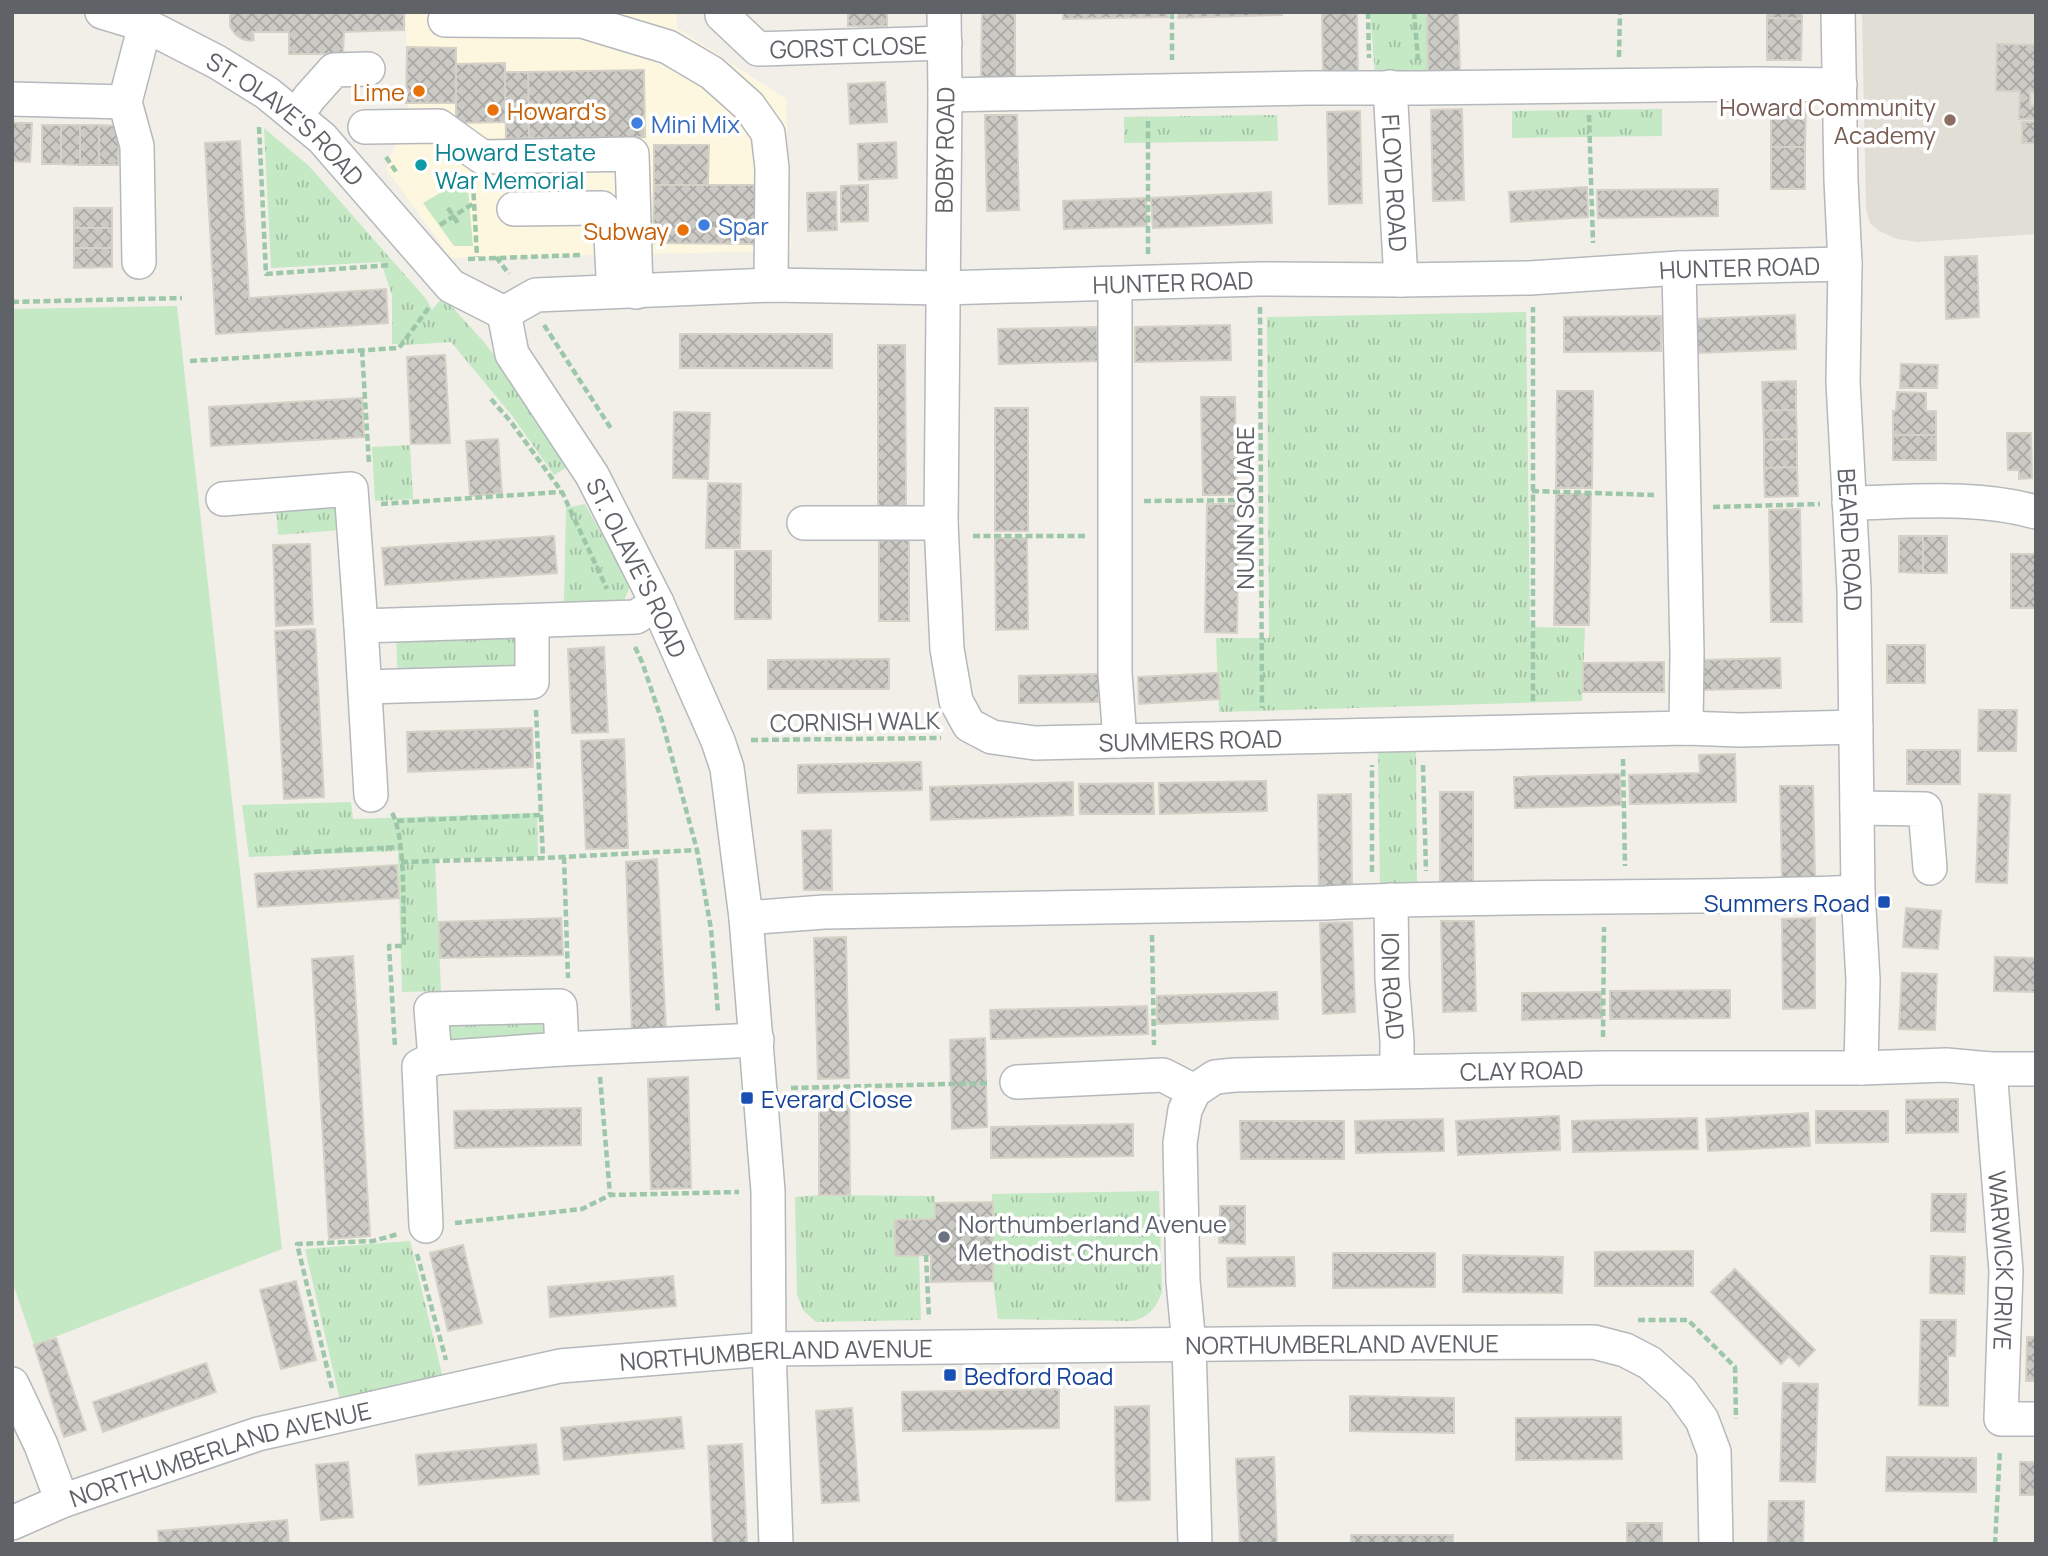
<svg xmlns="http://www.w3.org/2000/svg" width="2048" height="1556" viewBox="0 0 2048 1556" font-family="Manrope,sans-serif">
	<defs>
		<pattern id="grass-tufts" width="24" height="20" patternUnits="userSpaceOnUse" patternTransform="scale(1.75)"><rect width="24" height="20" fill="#c5e8c5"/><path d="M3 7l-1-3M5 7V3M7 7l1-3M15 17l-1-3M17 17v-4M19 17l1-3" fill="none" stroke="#a3c0a4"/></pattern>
		<pattern id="building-cross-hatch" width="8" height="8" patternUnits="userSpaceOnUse" patternTransform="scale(1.75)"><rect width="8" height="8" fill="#cccac5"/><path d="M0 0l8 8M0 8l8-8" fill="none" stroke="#a9a8a4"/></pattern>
	</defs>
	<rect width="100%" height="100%" fill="#f1efe8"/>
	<!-- commercial -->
	<path fill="#fef7e0" d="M406,12h270l1,16 109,71 5,152 -340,7 -65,-89 22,-59z"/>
	<!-- education -->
	<path fill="#e1ded6" d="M1862,12h174v222l-118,8 -21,-3 -18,-8 -9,-8 -4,-14z"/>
	<!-- grass -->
	<g fill="url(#grass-tufts)">
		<path d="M1370,12h57l1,60 -53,2z"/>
		<path d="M1662,109v27l-150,2v-27z"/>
		<path d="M1277,115l1,26 -154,2v-26z"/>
		<path d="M264,128l45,38 118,134 5,10 11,-13 41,45 31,40 51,86 -12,7 -41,-58 -62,-75 -45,3 -14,-1v-49l-11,-33 -110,6z"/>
		<path d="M1526,312l4,315 55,1 -3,73 -363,11 -3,-74h53l-2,-321z"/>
		<path d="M410,445l3,54 -38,2 -3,-54z"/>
		<path d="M338,501l2,29 -62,5 -2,-28z"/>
		<path d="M585,504l45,82 -7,17h-59l2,-95z"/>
		<path d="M523,630l2,41 -127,7 -2,-41z"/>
		<path d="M1416,749l1,135h-37l-2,-134z"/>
		<path d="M351,802l2,17 184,-6 1,44 -103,2 6,132 -39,1 -4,-141 -149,6 -7,-52z"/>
		<path d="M548,1014l1,28 -103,5 -1,-28z"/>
		<path d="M1159,1191l3,101c-7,17 -12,24 -29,29l-135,-2 -5,-38 -1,-87z"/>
		<path d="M819,1195l116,1v23l-40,1v35h24l2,65 -105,2 -13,-12 -6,-16 -2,-97z"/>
		<path d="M410,1241l33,137 -103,22 -35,-151z"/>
	</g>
	<!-- green -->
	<g fill="#c5e8c5">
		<path d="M467,177l6,69h-19l-31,-43z"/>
		<path d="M177,306l105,943 -248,96 -22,-64v-972z"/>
	</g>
	<!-- building -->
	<g fill="url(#building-cross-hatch)" stroke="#d6d1c6" stroke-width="2">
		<path d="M244,12h160v18l-60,2 -1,22h-54v-22h-36l1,8 -4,1 -8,-2 -7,-5 -5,-7v-14z"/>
		<rect x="848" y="12" width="39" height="14"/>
		<path d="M982,12h33v70h-34z"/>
		<path d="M1063,12h105v5l-105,2z"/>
		<path d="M1178,12h104v3l-104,3z"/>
		<path d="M1322,12h35l1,63 -35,1z"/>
		<path d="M1427,12h31l2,59 -32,1z"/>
		<path d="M1767,12h35v7l-35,-1z"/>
		<path d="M1767,18l35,1 -1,41h-34z"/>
		<path d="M1997,44l39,1v47h-6v13l6,1v13h-17l1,-28h-24z"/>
		<path d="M407,47l49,1v55h-50z"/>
		<path d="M505,63l1,59 -50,1v-59z"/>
		<path d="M644,70l1,67 -116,1 -1,-66z"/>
		<path d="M505,72h23l1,66 -23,1z"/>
		<path d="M885,82l2,40 -37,2 -2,-40z"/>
		<path d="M1771,106h35l-1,41h-34z"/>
		<path d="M1462,109l2,91 -31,1 -2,-91z"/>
		<path d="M1360,111l2,92 -33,1 -2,-92z"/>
		<path d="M985,115h32l2,95 -32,1z"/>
		<rect x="2022" y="122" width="14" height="21"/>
		<path d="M12,123h20l-2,39 -18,-1z"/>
		<rect x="42" y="125" width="19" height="39"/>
		<path d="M61,125h19v40l-19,-1z"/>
		<rect x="80" y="125" width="19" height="40"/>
		<path d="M99,125l20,1 -1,39h-19z"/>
		<path d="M240,141l9,157 137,-9 2,34 -172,11 -11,-191z"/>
		<path d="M896,142l1,36 -38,2 -1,-36z"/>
		<path d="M654,145h55l-1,40h-54z"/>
		<rect x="1771" y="147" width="34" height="42"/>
		<path d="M654,185h102l-1,59 -102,-1z"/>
		<path d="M868,185v36l-27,1v-36z"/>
		<path d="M1587,187l1,30 -77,5 -2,-30z"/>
		<path d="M1718,189v27l-120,2 -1,-28z"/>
		<path d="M836,192l1,38 -29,1 -1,-38z"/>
		<path d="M1271,192l1,31 -119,5 -2,-30z"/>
		<path d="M1146,198l1,28 -83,3 -1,-28z"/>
		<rect x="74" y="208" width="38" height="20"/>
		<rect x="74" y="228" width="38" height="20"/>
		<path d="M74,248h38v19l-38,1z"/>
		<path d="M1977,256l2,61 -33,2 -1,-62z"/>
		<path d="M1795,315l1,34 -99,4 -1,-34z"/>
		<path d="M1661,316v35l-97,1v-35z"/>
		<path d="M1230,325l1,35 -96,2v-35z"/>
		<path d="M1097,327l1,34 -99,3 -1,-35z"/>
		<rect x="680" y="334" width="152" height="34"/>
		<path d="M878,345h27l1,161h-28z"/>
		<path d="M445,355l5,88 -39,1 -4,-87z"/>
		<path d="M1901,364l37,1 -1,23h-37z"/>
		<path d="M1796,381v29l-33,1 -1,-29z"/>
		<path d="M1557,391h36l-1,97h-36z"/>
		<path d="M1897,392l29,1v18h10v24h-43v-24h3z"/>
		<path d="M1201,397h34l2,98h-34z"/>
		<path d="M362,398l2,39 -153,9 -2,-39z"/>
		<rect x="995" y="408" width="33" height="123"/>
		<path d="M1796,410l1,29 -33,1 -1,-29z"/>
		<path d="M674,412l36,1 -2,66 -35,-1z"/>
		<path d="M2007,433h24l1,45 -13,1v-9h-11z"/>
		<rect x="1893" y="435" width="43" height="25"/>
		<path d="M498,439l4,54 -32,3 -4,-55z"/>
		<path d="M1797,439v28l-33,1v-28z"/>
		<path d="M1797,467l1,29 -33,1 -1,-29z"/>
		<path d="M708,483l33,1 -1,64h-34z"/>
		<path d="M1556,494h35l-2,131h-35z"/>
		<path d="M1207,504h32l-2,129 -32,-1z"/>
		<path d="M1800,509l2,113h-31l-2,-112z"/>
		<path d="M554,536l3,37 -172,12 -3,-37z"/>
		<path d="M1899,536h24v37l-24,-1z"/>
		<rect x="1923" y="536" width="24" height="37"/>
		<path d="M995,538h32l1,91 -32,1z"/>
		<rect x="879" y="540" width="30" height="81"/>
		<path d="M310,544l3,80 -37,2 -3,-81z"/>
		<rect x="735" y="551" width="36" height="68"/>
		<rect x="2011" y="554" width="25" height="54"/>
		<path d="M315,629l9,168 -40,2 -9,-168z"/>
		<rect x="1887" y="645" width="38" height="38"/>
		<path d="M604,647l4,85 -36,1 -4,-84z"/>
		<path d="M1780,658l1,30 -80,2 -1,-30z"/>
		<path d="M889,659v30h-121v-29z"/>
		<path d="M1664,662v30h-81v-29z"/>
		<path d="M1218,673l2,26 -81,5 -1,-27z"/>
		<path d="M1099,674v28l-80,1v-27z"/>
		<path d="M1979,710h38l-1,41h-38z"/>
		<path d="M532,728l1,39 -125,5 -1,-40z"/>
		<path d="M624,739l4,109 -42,1 -5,-108z"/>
		<rect x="1907" y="750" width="53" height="34"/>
		<path d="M1735,754l1,48 -106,2 -1,-29 71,-2 -1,-18z"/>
		<path d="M921,762l1,28 -124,3v-28z"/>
		<path d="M1620,774l1,31 -106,3 -1,-31z"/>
		<path d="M1266,781l1,30 -107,3 -1,-31z"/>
		<path d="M1073,782v33l-142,5 -1,-33z"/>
		<path d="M1153,783l1,31h-74l-1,-30z"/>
		<path d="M1780,786h33l2,91 -33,1z"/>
		<rect x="1440" y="792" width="33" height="93"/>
		<path d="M1351,794l1,94h-33l-1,-93z"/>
		<path d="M1979,794l31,1 -3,88 -31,-1z"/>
		<path d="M831,830l1,60h-28l-2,-59z"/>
		<path d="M657,859l9,171h-34l-6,-168z"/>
		<path d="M397,865l2,33 -141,9 -3,-33z"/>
		<path d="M1906,908l35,3 -3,38 -35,-2z"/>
		<path d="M561,918l2,37 -123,3 -1,-36z"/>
		<path d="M1815,918v90l-32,1 -1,-90z"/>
		<path d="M1441,921h33l2,90 -33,1z"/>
		<path d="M1352,922l3,90 -32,2 -3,-91z"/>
		<path d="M846,937l3,141 -31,1 -4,-141z"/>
		<path d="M353,956l17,280 -41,3 -17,-280z"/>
		<path d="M1995,957l41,1v34l-42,-1z"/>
		<path d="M1902,973l35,1 -2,56 -36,-1z"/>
		<path d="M1730,990v28l-120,1v-28z"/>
		<path d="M1277,992l1,27 -121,5v-28z"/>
		<path d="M1601,992l1,26 -80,2v-27z"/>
		<path d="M1147,1006l1,28 -157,5 -1,-29z"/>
		<path d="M985,1038l2,89 -35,2 -2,-89z"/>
		<path d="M688,1077l3,111 -40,1 -3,-110z"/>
		<path d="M819,1098h30l1,97h-31z"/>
		<path d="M1958,1099v33l-52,1v-33z"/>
		<path d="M581,1108v37l-126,3 -1,-37z"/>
		<path d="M1816,1111h72v31l-72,1z"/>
		<path d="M1808,1113l2,33 -102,5 -2,-32z"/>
		<path d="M1559,1116l1,34 -102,5 -2,-34z"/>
		<path d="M1697,1118l1,31 -125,3 -1,-31z"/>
		<path d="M1443,1119l1,32 -88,2 -1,-32z"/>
		<path d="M1240,1121h104v38h-103z"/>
		<path d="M1133,1124v32l-142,2v-31z"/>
		<path d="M1932,1194h34l-1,38 -34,-1z"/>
		<path d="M993,1202v79l-62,1v-27l-36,1v-36l40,-1v-16z"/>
		<path d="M1220,1206h25v38l-26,-1z"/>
		<path d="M463,1245l19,78 -34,8 -18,-78z"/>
		<path d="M1693,1251v35h-98v-34z"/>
		<path d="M1333,1253h102v34l-102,1z"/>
		<path d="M1463,1255l100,2 -1,36 -99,-1z"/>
		<path d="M1931,1256l34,1 -1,37 -34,-1z"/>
		<path d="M1294,1257l1,29 -67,1 -1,-29z"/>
		<path d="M1735,1269l80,81 -16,16 -10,-10 -8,8 -70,-72z"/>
		<path d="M673,1276l3,30 -126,11 -2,-30z"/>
		<path d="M296,1281l20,79 -35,9 -21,-79z"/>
		<path d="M1921,1320h35l-1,36h-7v50l-29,-1z"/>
		<path d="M2027,1337h9v44h-10z"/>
		<path d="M56,1338l30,92 -22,7 -30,-92z"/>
		<path d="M206,1363l10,29 -113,40 -10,-30z"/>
		<path d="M1783,1383l35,1 -3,98 -35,-1z"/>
		<path d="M1059,1389v39l-156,3 -1,-39z"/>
		<path d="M1350,1396l104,2v35l-104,-2z"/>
		<path d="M1149,1406l1,94 -34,1 -1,-94z"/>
		<path d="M852,1408l7,93 -37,2 -6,-92z"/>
		<path d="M681,1417l3,31 -120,12 -3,-32z"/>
		<path d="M1621,1417l1,42 -106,1v-42z"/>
		<path d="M536,1444l3,30 -120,11 -3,-30z"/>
		<path d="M742,1444l5,100h-34l-5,-98z"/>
		<path d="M1274,1457l3,87h-37l-4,-85z"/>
		<path d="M1887,1457l89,1v34l-90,-1z"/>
		<path d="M348,1462l5,55 -32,3 -5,-55z"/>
		<rect x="2020" y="1462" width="16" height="33"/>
		<path d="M1769,1501h35l-1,43h-35z"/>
		<path d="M287,1520l2,24h-130l-1,-13z"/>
		<rect x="1627" y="1523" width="35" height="21"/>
		<rect x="1351" y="1535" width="102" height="9"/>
	</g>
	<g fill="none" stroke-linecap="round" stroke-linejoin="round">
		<defs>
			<g id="minor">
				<path id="s1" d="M102,12l43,13 72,37 50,31 55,45 129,148 53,27"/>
				<path id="s2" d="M944,12l1,83 -4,428 6,126 9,52 13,24 23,12 43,6 651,-15 54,2 116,-3"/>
				<path id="s3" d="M1838,12l3,168 4,84 -2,118 11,207 4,303 5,88 -2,88"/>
				<path id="s4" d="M722,15l36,34 187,-6"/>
				<path d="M445,20l137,1 86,26 44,26 37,33 19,27 4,35 -1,117"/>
				<path id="s5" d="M1390,87l11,193"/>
				<path d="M945,95l364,-7h111l334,-4 86,1"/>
				<path d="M12,99l113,3"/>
				<path d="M296,117l13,-19 25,-28 34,-1"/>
				<path d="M365,127l74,-1 43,31 150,-3 4,138"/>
				<path d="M514,209l88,-1 8,9 3,59"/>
				<path d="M139,262l-2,-116 -12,-44 20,-77"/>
				<path d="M1679,268l8,385 -1,75"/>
				<path d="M1115,284v389l5,68"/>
				<path id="s6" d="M504,313l32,-18 235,-10 172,3 316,-9 142,1 129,-2 149,-10 166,-4"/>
				<path id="s7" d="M504,313l8,41 80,121 65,128 61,138 9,27 19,150 22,273 1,158 7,195"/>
				<path d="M223,499l128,-10 10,137 10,169"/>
				<path d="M1849,503c62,-1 127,-8 187,9"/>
				<path d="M804,523h137"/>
				<path d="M361,626l275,-9 21,-14"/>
				<path d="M365,687l167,-5v-61"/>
				<path d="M1857,808l68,1 5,59"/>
				<path id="s8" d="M1391,900l1,79 5,62v30"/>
				<path d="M746,918l78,-6 501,-9c177,-9 355,-3 533,-11"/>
				<path d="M435,1058l-4,-49 129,-3 2,43"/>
				<path id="s9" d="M1990,1069l16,202 -5,148h35"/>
				<path d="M1017,1082l146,-7 31,16"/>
				<path id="s10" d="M1194,1091l21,-14 20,-2 368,-7h258l85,-3 44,4h46"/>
				<path d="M1194,1091l-9,19 -5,33 3,138 6,64 6,199"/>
				<path d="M426,1226l-7,-160 16,-8 127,-9 195,-9"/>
				<path d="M12,1384l29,61 21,56"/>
				<path id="s11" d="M12,1523l50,-22 196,-67 302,-68 209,-17 539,-6 286,-1 31,8 25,13 31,28 21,29 12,32 2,92"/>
			</g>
		</defs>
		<!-- minor casing -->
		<use href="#minor" stroke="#b5b8bc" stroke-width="36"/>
		<!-- path -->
		<g stroke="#9cc7a9" stroke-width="4.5" stroke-dasharray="7 3.5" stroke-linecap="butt">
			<path d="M1172,12v48"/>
			<path d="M1368,12l1,46"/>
			<path d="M1414,12l4,48"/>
			<path d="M1619,57l1,-45"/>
			<path d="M1589,115l4,128"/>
			<path d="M259,127l7,147 125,-9"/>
			<path d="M386,157l11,16"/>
			<path d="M473,183l4,74"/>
			<path d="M448,208l11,17"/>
			<path d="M440,225l34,-22"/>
			<path d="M1148,254v-135"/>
			<path d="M496,257l13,17"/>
			<path d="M468,259l114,-4"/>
			<path d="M12,302l170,-4"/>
			<path d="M1260,307l2,401"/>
			<path d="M544,325l68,105"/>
			<path d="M362,350l7,114"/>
			<path d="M190,361l209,-13 31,-42"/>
			<path d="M491,399l20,23 51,70 45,97"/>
			<path d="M1532,491l122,4"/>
			<path d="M1144,501l117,-1"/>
			<path d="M381,504l180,-12"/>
			<path d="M1713,507l107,-3"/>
			<path d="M973,536h113"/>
			<path d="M635,647l7,15 20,59 35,129 14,79 7,84"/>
			<path d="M1533,701v-394"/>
			<path d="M536,710l7,148"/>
			<path d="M751,740l190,-2"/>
			<path d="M1623,759l2,107"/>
			<path d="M1423,765l3,106"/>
			<path d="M392,813c14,24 11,102 12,133h-15l6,101"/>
			<path d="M397,821l144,-6"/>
			<path d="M293,853l107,-6"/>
			<path d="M564,857l4,121"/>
			<path d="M401,862l142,-4 154,-8"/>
			<path d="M1372,872v-107"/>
			<path d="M1152,935l2,110"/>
			<path d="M1603,1037l1,-110"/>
			<path d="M600,1077l10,118"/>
			<path d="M791,1088l198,-5"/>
			<path d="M455,1223l127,-14 28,-14 129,-3"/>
			<path d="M417,1254l29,106"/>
			<path d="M926,1255l3,63"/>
			<path d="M1638,1320h50l47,47 1,52"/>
			<path d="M332,1388l-35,-144 76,-3 25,-7"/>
			<path d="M1995,1544l5,-94"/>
		</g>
		<!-- minor -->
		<use href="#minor" stroke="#fff" stroke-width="33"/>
	</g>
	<!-- markers -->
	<g fill="#e8710a" stroke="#fff" stroke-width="2.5">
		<circle cx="419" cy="91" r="7"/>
		<circle cx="493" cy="110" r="7"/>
		<circle cx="683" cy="230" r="7"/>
	</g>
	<circle fill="#8d6e63" stroke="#fff" stroke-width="2.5" cx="1950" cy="120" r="7"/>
	<g fill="#3f7fe0" stroke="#fff" stroke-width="2.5">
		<circle cx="637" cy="123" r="7"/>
		<circle cx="704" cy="225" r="7"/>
	</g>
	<circle fill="#0f9aa8" stroke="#fff" stroke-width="2.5" cx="421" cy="165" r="7"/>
	<g fill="#1a4fb4" stroke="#fff" stroke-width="2.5">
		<rect x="1877" y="895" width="14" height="14" rx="3.5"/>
		<rect x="740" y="1091" width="14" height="14" rx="3.5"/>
		<rect x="943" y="1368" width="14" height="14" rx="3.5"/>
	</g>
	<circle fill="#6b7280" stroke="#fff" stroke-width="2.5" cx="944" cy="1237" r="7"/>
	<g text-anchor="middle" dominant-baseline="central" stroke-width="7" stroke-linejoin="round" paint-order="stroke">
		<!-- street labels -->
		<g font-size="24" fill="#5f6368" stroke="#fff">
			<text stroke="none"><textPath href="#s4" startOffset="140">GORST CLOSE</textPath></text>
			<text stroke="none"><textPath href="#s1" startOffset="215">ST. OLAVE'S ROAD</textPath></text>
			<text transform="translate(944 150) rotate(-89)">BOBY ROAD</text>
			<text stroke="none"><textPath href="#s5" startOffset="96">FLOYD ROAD</textPath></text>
			<text stroke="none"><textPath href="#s6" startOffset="1241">HUNTER ROAD</textPath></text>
			<text stroke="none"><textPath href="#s6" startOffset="674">HUNTER ROAD</textPath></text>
			<text transform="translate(1244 508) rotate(-90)">NUNN SQUARE</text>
			<text stroke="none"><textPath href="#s3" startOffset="528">BEARD ROAD</textPath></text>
			<text stroke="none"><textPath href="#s7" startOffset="290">ST. OLAVE'S ROAD</textPath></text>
			<text transform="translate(855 721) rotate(-1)">CORNISH WALK</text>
			<text stroke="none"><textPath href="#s2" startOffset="942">SUMMERS ROAD</textPath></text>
			<text stroke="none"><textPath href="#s8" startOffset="86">ION ROAD</textPath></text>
			<text stroke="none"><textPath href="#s10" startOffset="332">CLAY ROAD</textPath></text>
			<text stroke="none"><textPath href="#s9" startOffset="192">WARWICK DRIVE</textPath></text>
			<text stroke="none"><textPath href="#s11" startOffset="1354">NORTHUMBERLAND AVENUE</textPath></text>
			<text stroke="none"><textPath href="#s11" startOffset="788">NORTHUMBERLAND AVENUE</textPath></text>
			<text stroke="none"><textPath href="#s11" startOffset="220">NORTHUMBERLAND AVENUE</textPath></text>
		</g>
		<!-- food labels -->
		<g font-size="24" fill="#c56008" stroke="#fff" text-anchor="end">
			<text x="405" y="91">Lime</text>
			<text x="507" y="110" text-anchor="start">Howard's</text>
			<text x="669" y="230">Subway</text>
		</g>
		<!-- education labels -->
		<g font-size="24" fill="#785e54" stroke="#fff" text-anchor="end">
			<text x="1936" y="106">Howard Community<tspan x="1936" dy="28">Academy</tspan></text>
		</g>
		<!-- shop labels -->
		<g font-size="24" fill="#366cbe" stroke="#fff" text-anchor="start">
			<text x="651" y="123">Mini Mix</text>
			<text x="718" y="225">Spar</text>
		</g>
		<!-- culture labels -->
		<g font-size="24" fill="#0d838f" stroke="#fff" text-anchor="start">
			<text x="435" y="151">Howard Estate<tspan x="435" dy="28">War Memorial</tspan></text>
		</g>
		<!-- transit labels -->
		<g font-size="24" fill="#164399" stroke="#fff" text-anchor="start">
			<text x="1870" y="902" text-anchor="end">Summers Road</text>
			<text x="761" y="1098">Everard Close</text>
			<text x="964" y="1375">Bedford Road</text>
		</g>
		<!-- worship labels -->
		<g font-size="24" fill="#5b616d" stroke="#fff" text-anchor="start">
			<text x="958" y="1223">Northumberland Avenue<tspan x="958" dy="28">Methodist Church</tspan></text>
		</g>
	</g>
	<!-- border -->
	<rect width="2048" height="1556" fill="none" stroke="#5f6368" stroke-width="28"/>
</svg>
